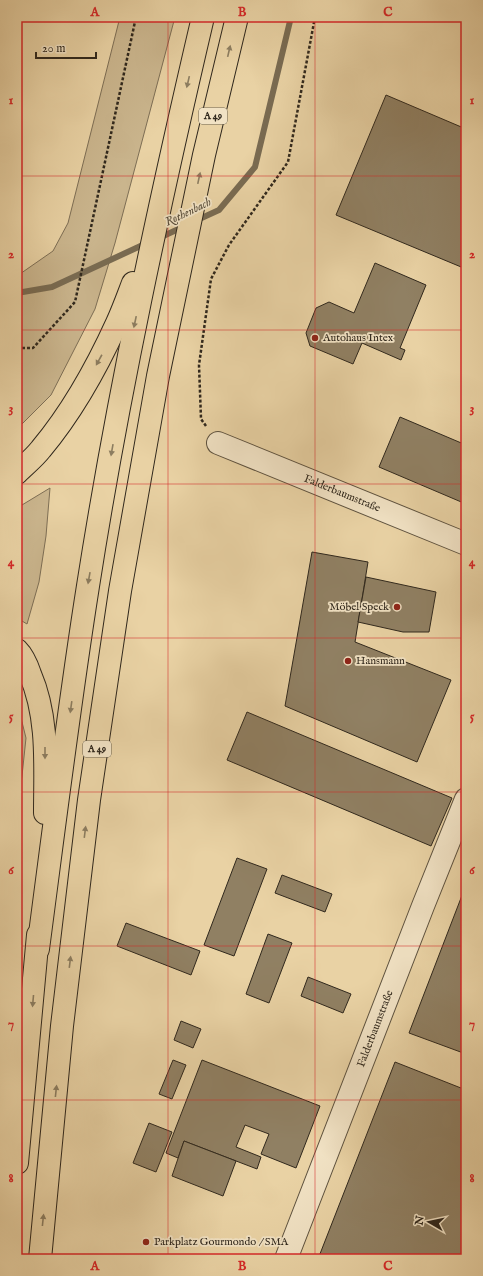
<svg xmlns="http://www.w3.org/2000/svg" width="483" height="1276" viewBox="0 0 483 1276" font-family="'IM FELL English',serif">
	<rect width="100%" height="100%" fill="#e9d2a4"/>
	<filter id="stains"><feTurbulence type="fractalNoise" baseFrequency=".005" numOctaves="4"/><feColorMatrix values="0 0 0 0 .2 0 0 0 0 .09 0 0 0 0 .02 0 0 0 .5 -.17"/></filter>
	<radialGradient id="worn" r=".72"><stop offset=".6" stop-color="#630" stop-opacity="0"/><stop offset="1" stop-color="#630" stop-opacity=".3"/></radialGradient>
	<!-- green -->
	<g fill="#cab58d" stroke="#7d6e55">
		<path d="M120,17h55l-60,226 -20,66 -44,86 -34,34v-153l36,-25 15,-28z"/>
		<path d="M50,488l-4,48 -7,46 -12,42 -10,-6v-110z"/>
		<path d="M17,702l9,36 -9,85z"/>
	</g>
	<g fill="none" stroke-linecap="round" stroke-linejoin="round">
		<!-- stream -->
		<g stroke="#796b52" stroke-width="6">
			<path d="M195,221l24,-11 36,-43 36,-150"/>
			<path d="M159,238l26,-12"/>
			<path d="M17,293l35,-6 95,-44"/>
		</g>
	</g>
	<!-- building -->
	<g fill="#908063" stroke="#30281d">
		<path d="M386,95l80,34v140l-130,-54z"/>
		<path d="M375,263l51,22 -26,63 5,2 -4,10 -39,-17 -9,21 -43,-18 -4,-13 10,-25 13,-6 25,11z"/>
		<path d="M400,417l66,28v59l-87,-37z"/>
		<path d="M312,552l56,10 -13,80 96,38 -34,82 -132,-56z"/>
		<path d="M366,577l70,15 -7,40h-26l-45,-10z"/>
		<path d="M247,712l205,86 -21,48 -204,-86z"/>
		<path d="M237,858l30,11 -33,87 -30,-11z"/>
		<path d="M282,875l50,19 -7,18 -50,-19z"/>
		<path d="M466,885v169l-57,-21z"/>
		<path d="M126,923l74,28 -9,24 -74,-29z"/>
		<path d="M268,934l24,9 -23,60 -23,-9z"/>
		<path d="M308,977l43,17 -8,19 -42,-17z"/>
		<path d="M181,1021l20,8 -8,19 -19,-8z"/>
		<path d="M173,1060l13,5 -14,34 -13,-5z"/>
		<path d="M202,1060l118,46 -24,62 -35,-14 8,-20 -24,-9 -9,22 25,10 -4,12 -73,-28 -6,17 -12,-5z"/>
		<path d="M395,1062l71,28v169h-148z"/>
		<path d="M149,1123l23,9 -16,40 -23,-9z"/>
		<path d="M184,1141l52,20 -13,35 -51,-20z"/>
	</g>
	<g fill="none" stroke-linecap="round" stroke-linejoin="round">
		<defs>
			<g id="minor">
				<path id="s1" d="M218,443l248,101"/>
				<path id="s2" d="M286,1259l137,-353 43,-107"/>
			</g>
			<g id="motorway">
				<path d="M17,473c8,-8 17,-15 24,-24 31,-37 56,-82 76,-126 6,-13 11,-27 16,-40"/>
				<path d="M17,650c6,6 10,15 13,24 19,44 15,92 15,139"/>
				<path d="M38,949c16,-121 31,-243 50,-363 30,-192 71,-381 115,-569"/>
				<path d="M17,1163l21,-228"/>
				<path d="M40,1259l22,-233 27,-226 31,-209 38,-215 46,-221 33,-138"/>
			</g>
		</defs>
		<!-- minor casing -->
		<use href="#minor" stroke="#5e523f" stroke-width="24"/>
		<!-- motorway casing -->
		<use href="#motorway" stroke="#30281d" stroke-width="24"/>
		<!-- path -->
		<g stroke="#30281d" stroke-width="2.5" stroke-dasharray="3 2" stroke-linecap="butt">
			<path d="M17,348h16l42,-46 61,-285"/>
			<path d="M206,426l-5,-7 -2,-54 12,-86 18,-34 59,-83 27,-145"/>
		</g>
		<!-- minor -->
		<use href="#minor" stroke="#f1e2c4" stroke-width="22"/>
		<!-- motorway -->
		<use href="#motorway" stroke="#e9d2a4" stroke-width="22"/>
	</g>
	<!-- one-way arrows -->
	<defs><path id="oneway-solid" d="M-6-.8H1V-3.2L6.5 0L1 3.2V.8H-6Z"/></defs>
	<g fill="#8c7d60">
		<use href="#oneway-solid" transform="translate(229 51) rotate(-77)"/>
		<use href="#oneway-solid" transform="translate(188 82) rotate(103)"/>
		<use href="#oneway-solid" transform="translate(199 178) rotate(-78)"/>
		<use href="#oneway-solid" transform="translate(135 322) rotate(102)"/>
		<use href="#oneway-solid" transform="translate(99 360) rotate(119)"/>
		<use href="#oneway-solid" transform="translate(112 450) rotate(100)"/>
		<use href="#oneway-solid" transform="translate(89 578) rotate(100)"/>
		<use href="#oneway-solid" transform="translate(71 707) rotate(98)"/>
		<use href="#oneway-solid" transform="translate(45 753) rotate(90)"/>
		<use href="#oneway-solid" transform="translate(85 832) rotate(-83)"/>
		<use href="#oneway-solid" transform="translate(70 962) rotate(-83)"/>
		<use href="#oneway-solid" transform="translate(33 1001) rotate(95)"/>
		<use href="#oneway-solid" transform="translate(56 1091) rotate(-84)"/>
		<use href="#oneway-solid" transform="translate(43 1220) rotate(-84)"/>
	</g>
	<!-- grid -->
	<path fill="none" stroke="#d62828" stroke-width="1" stroke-opacity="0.55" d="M168,17v1242M315,17v1242M17,176h449M17,330h449M17,484h449M17,638h449M17,792h449M17,946h449M17,1100h449"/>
	<!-- markers -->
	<g fill="#8f2418" stroke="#f1e2c4" stroke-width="1.5">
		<circle cx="315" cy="338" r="4"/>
		<circle cx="397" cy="607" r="4"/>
		<circle cx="348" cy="661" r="4"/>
		<circle cx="146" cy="1242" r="4"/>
	</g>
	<g text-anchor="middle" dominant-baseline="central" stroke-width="3.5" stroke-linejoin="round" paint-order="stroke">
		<!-- shield labels -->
		<g fill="#f1e2c4" stroke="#6a604f" stroke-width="1">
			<rect x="199" y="108" width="28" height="16" rx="3"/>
			<rect x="83" y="741" width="28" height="16" rx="3"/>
		</g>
		<g font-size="10" font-weight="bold" fill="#30281d">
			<text x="213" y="116">A 49</text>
			<text x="97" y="749">A 49</text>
		</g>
		<!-- poi labels -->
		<g font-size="11" fill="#30281d" stroke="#f1e2c4" text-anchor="start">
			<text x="323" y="338">Autohaus Intex</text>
			<text x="389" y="607" text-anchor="end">Möbel Speck</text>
			<text x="356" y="661">Hansmann</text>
			<text x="154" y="1242">Parkplatz Gourmondo / SMA</text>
		</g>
		<!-- street labels -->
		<g font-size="11" fill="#30281d" stroke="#f1e2c4">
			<text stroke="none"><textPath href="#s1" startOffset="134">Falderbaumstraße</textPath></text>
			<text stroke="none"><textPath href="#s2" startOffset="247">Falderbaumstraße</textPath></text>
		</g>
		<!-- water labels -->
		<g font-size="12" font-style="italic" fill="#554a38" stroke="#f1e2c4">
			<text transform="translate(188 212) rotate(-26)">Rothenbach</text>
		</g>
	</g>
	<!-- margin -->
	<rect width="483" height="1276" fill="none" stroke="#e9d2a4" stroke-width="44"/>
	<!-- north arrow -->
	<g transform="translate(429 1222) rotate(279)" stroke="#f1e2c4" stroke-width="3" paint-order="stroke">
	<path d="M0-3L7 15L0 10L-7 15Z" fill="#30281d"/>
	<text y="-6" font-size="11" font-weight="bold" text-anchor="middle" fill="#30281d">N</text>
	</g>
	<!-- scale -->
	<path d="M36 52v6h60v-6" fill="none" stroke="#30281d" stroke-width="2"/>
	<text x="42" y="52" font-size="12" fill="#30281d" stroke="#f1e2c4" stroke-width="3" paint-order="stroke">20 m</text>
	<rect x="22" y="22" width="439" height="1232" fill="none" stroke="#d62828" stroke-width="1.5"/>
	<g font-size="13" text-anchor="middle" font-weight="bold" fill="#d62828">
		<text x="95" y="16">A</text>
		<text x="242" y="16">B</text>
		<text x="388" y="16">C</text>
		<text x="11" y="104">1</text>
		<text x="472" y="104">1</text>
		<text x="11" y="258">2</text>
		<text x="472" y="258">2</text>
		<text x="11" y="412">3</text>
		<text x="472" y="412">3</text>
		<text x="11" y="566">4</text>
		<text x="472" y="566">4</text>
		<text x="11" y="720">5</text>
		<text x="472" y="720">5</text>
		<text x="11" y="874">6</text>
		<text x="472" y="874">6</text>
		<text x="11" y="1028">7</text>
		<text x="472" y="1028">7</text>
		<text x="11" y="1182">8</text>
		<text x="472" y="1182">8</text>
		<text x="95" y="1270">A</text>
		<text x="242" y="1270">B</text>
		<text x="388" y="1270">C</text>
	</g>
	<rect width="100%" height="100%" filter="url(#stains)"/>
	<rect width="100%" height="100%" fill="url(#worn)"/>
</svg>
